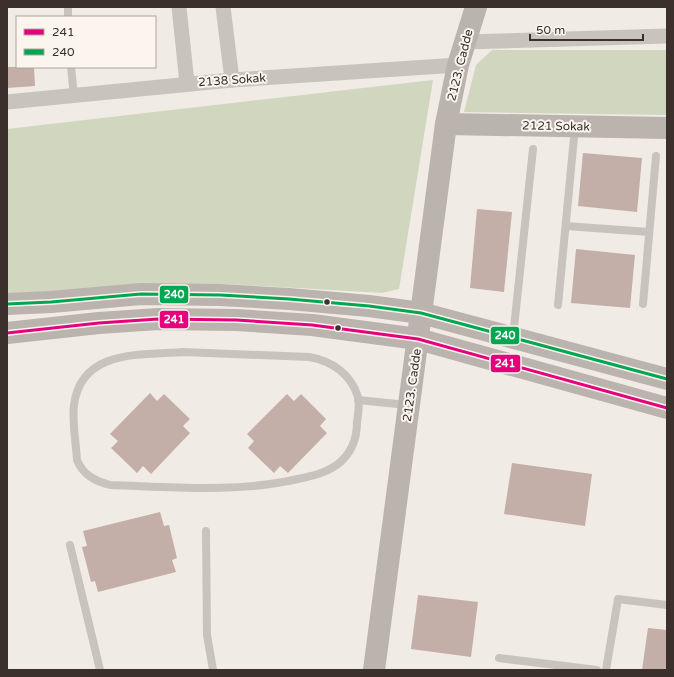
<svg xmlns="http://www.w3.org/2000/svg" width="674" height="677" viewBox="0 0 674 677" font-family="'Varela Round',sans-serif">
	<rect width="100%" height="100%" fill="#f0ebe5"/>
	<!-- green -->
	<g fill="#d1d6bf">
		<path d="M492,50h175v65l-203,-3 12,-47z"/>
		<path d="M433,80l-34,209 -17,4 -156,-9 -219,12v-167z"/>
	</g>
	<!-- building -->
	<g fill="#c3afa7">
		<path d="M7,67h27l1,19 -28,2z"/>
		<path d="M583,153l59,5 -5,54 -59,-6z"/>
		<path d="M477,209l35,3 -8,80 -34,-4z"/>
		<path d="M576,249l59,6 -5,53 -59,-5z"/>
		<path d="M150,393l7,8 7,-7 26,25 -7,7 7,7 -39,41 -8,-8 -6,7 -26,-25 7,-7 -8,-7z"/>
		<path d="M287,394l7,7 7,-7 25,25 -6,7 7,7 -39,40 -8,-7 -6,7 -26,-25 6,-7 -7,-7z"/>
		<path d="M512,463l80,11 -7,52 -81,-12z"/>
		<path d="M160,512l4,14 5,-1 8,33 -5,2 4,12 -78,20 -3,-11 -4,1 -9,-35 5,-1 -4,-15z"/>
		<path d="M418,595l60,7 -7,55 -60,-8z"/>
		<path d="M648,628l19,2v40h-25z"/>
	</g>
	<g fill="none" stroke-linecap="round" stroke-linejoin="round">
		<!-- lane -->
		<g stroke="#c9c3be" stroke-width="8">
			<path d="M68,7v10"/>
			<path d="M71,67l3,29"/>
			<path d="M566,226l83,6"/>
			<path d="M643,304l13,-148"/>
			<path d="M558,305l17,-178"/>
			<path d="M513,337l20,-188"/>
			<path d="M183,352l126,5c23,4 42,17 49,40 2,8 0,17 -1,25 0,16 -5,31 -19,42 -12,9 -26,12 -40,15 -61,14 -125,8 -188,6 -15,-4 -27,-10 -33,-25 -1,-18 -5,-37 -3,-55 7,-56 68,-50 109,-53z"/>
			<path d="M358,400l49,5"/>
			<path d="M206,531l1,104 6,35"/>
			<path d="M70,545l30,125"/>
			<path d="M499,658l98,12"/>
			<path d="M606,670l12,-71 49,6"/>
		</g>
		<!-- street -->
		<g stroke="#c9c3be" stroke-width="15">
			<path d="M179,7l8,76"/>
			<path d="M223,7l9,73"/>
			<path d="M464,42l203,-6"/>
			<path d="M7,102l225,-22 226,-15"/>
		</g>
		<!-- secondary -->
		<g stroke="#bab3ae" stroke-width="22">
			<path d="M446,124l221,4"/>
			<path d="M7,304l44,-2 90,-8 79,1 69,4 80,7 52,7 246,66"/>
			<path d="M7,333l92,-10 59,-4 78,1 76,5 106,14 249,69"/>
			<path d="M374,670l72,-546 12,-59 18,-58"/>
		</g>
		<defs>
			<path id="bus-1" d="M7,333l92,-10 59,-4 78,1 76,5 106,14 249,69"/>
			<path id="bus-2" d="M7,304l44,-2 90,-8 79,1 69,4 80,7 52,7 246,66"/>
		</defs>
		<!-- bus-1 casing -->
		<use href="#bus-1" stroke="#fbf5ee" stroke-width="6"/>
		<!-- bus-2 casing -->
		<use href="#bus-2" stroke="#fbf5ee" stroke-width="6"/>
		<!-- bus-1 -->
		<use href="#bus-1" stroke="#e5007d" stroke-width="3"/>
		<!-- bus-2 -->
		<use href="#bus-2" stroke="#00a651" stroke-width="3"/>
	</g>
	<!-- markers -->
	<g fill="#3b302b" stroke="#fbf5ee" stroke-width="1.5">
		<circle cx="327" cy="302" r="3.5"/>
		<circle cx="338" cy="328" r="3.5"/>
	</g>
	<g text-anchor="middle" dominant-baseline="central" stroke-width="4" stroke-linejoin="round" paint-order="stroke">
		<!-- street labels -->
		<g font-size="12" fill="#3b302b" stroke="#fbf5ee">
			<text transform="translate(460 65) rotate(-76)">2123. Cadde</text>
			<text transform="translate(232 80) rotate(-4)">2138 Sokak</text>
			<text transform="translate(556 126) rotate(1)">2121 Sokak</text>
			<text transform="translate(412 385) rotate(-82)">2123. Cadde</text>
		</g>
	</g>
	<g stroke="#fbf5ee" stroke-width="1.5">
		<rect x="159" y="285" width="30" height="19" rx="4" fill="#00a651"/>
		<rect x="159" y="310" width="30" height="19" rx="4" fill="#e5007d"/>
		<rect x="490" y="326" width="30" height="19" rx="4" fill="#00a651"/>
		<rect x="490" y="354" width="31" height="19" rx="4" fill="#e5007d"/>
	</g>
	<g font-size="11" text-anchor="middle" font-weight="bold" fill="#fff">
		<text x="174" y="298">240</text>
		<text x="174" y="323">241</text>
		<text x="505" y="339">240</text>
		<text x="505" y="367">241</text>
	</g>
	<!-- border -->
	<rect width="674" height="677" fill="none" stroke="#3b302b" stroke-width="16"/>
	<!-- legend -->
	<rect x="16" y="16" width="140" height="52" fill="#fbf5ee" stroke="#aea6a0"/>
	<rect x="24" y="29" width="20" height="6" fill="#e5007d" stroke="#aea6a0"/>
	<text x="52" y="36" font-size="12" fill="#3b302b">241</text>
	<rect x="24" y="49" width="20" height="6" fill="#00a651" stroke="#aea6a0"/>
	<text x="52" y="56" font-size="12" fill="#3b302b">240</text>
	<!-- scale -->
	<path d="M530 34v6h113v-6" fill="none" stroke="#3b302b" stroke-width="2"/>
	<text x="536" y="34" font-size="12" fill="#3b302b" stroke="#fbf5ee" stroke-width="3" paint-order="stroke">50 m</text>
</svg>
